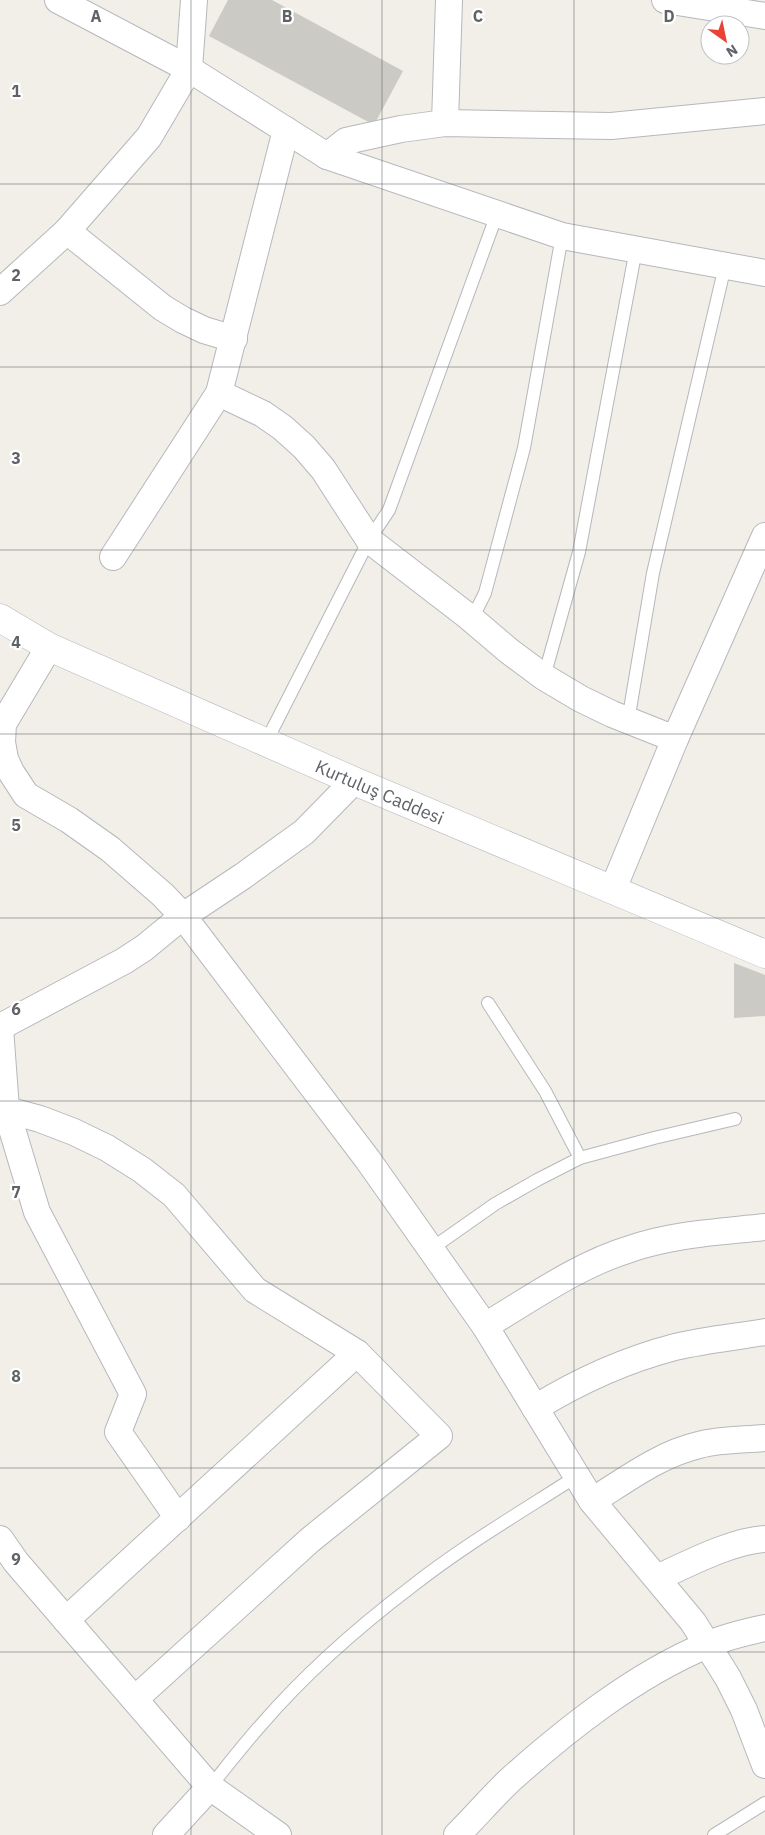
<svg xmlns="http://www.w3.org/2000/svg" width="765" height="1835" viewBox="0 0 765 1835" font-family="'IBM Plex Sans',sans-serif">
	<rect width="100%" height="100%" fill="#f1efe8"/>
	<!-- building -->
	<g fill="#cccac5">
		<path d="M228,0h44l131,71 -29,54 -165,-89z"/>
		<path d="M734,963l31,12v41l-31,2z"/>
	</g>
	<g fill="none" stroke-linecap="round" stroke-linejoin="round">
		<defs>
			<g id="service">
				<path d="M469,617l8,-8 8,-16 39,-145 38,-212"/>
				<path d="M544,677l35,-125 57,-303"/>
				<path d="M628,721l25,-148 72,-307"/>
				<path d="M266,742l103,-202 20,-30 108,-296"/>
				<path d="M488,1003l57,88 35,67"/>
				<path d="M431,1249l64,-45 42,-24 43,-22 74,-20 81,-19"/>
				<path d="M210,1787c17,-21 33,-42 51,-62 44,-51 96,-97 150,-138 52,-41 110,-75 166,-111"/>
				<path d="M714,1835l51,-32"/>
			</g>
			<g id="minor">
				<path d="M58,0l131,69 138,87 235,80 203,37"/>
				<path d="M665,0l100,16"/>
				<path d="M445,123l4,-123"/>
				<path d="M327,156l19,-15 55,-12 44,-6 166,3 154,-15"/>
				<path d="M67,231l96,77 20,12 21,10 30,9"/>
				<path d="M0,292l67,-61 82,-94 40,-68 5,-69"/>
				<path d="M219,393l44,21 20,14 21,19 19,22 46,71 100,77 40,34 35,26 37,22 31,15 63,25"/>
				<path d="M113,557l106,-164 67,-263"/>
				<path d="M49,647l-46,77 -1,18 3,17 6,13 15,23 43,25 41,29 53,46 20,21 185,244 117,166 107,175 101,121 35,56 16,32 21,55"/>
				<path d="M613,889l62,-150 90,-203"/>
				<path d="M0,1027l124,-66 20,-13 39,-32 60,-40 61,-44 50,-51"/>
				<path d="M0,1028l6,81 31,103 96,182 -15,38 60,86"/>
				<path d="M0,1108l40,11 34,13 33,16 35,22 32,25 81,95 102,63 82,83 -129,104 -175,159"/>
				<path d="M485,1326c47,-28 93,-61 145,-77 43,-15 90,-17 135,-22"/>
				<path d="M535,1408c44,-27 90,-48 140,-61 29,-7 60,-10 90,-15"/>
				<path d="M592,1501c34,-21 68,-47 107,-56 22,-6 44,-5 66,-7"/>
				<path d="M0,1539l16,23 194,225 68,48"/>
				<path d="M657,1578c31,-14 74,-37 108,-39"/>
				<path d="M66,1620l291,-267"/>
				<path d="M166,1835l44,-48"/>
				<path d="M457,1835c18,-18 35,-38 53,-55 57,-51 125,-105 197,-135 18,-8 39,-13 58,-17"/>
			</g>
			<g id="secondary">
				<path id="s1" d="M0,618l49,29 305,134 411,173"/>
			</g>
		</defs>
		<!-- service casing -->
		<use href="#service" stroke="#b5b8bc" stroke-width="14"/>
		<!-- minor casing -->
		<use href="#minor" stroke="#b5b8bc" stroke-width="28"/>
		<!-- secondary casing -->
		<use href="#secondary" stroke="#b6babf" stroke-width="29"/>
		<!-- service -->
		<use href="#service" stroke="#fff" stroke-width="12"/>
		<!-- minor -->
		<use href="#minor" stroke="#fff" stroke-width="26"/>
		<!-- secondary -->
		<use href="#secondary" stroke="#fff" stroke-width="28"/>
	</g>
	<!-- grid -->
	<path fill="none" stroke="#5f6368" stroke-width="1" stroke-opacity="0.55" d="M191,0v1835M382,0v1835M574,0v1835M0,184h765M0,367h765M0,550h765M0,734h765M0,918h765M0,1101h765M0,1284h765M0,1468h765M0,1652h765"/>
	<g text-anchor="middle" dominant-baseline="central" stroke-width="4.5" stroke-linejoin="round" paint-order="stroke">
		<!-- street labels -->
		<g font-size="18" fill="#5f6368" stroke="#fff">
			<text stroke="none"><textPath href="#s1" startOffset="418">Kurtuluş Caddesi</textPath></text>
		</g>
	</g>
	<g font-size="16" text-anchor="middle" font-weight="bold" fill="#5f6368" stroke="#fff" stroke-width="4.5" stroke-linejoin="round" paint-order="stroke">
		<text x="96" y="22">A</text>
		<text x="287" y="22">B</text>
		<text x="478" y="22">C</text>
		<text x="669" y="22">D</text>
		<text x="16" y="97">1</text>
		<text x="16" y="281">2</text>
		<text x="16" y="464">3</text>
		<text x="16" y="648">4</text>
		<text x="16" y="831">5</text>
		<text x="16" y="1015">6</text>
		<text x="16" y="1198">7</text>
		<text x="16" y="1382">8</text>
		<text x="16" y="1565">9</text>
	</g>
	<!-- north arrow -->
	<g transform="translate(725 40) rotate(147)"><circle r="24" fill="#ffffff" stroke="#bfc1c3"/>
	<path d="M0-4L9 19L0 12L-9 19Z" fill="#ea4335"/>
	<text y="-8" font-size="14" font-weight="bold" text-anchor="middle" fill="#5f6368">N</text>
	</g>
</svg>
